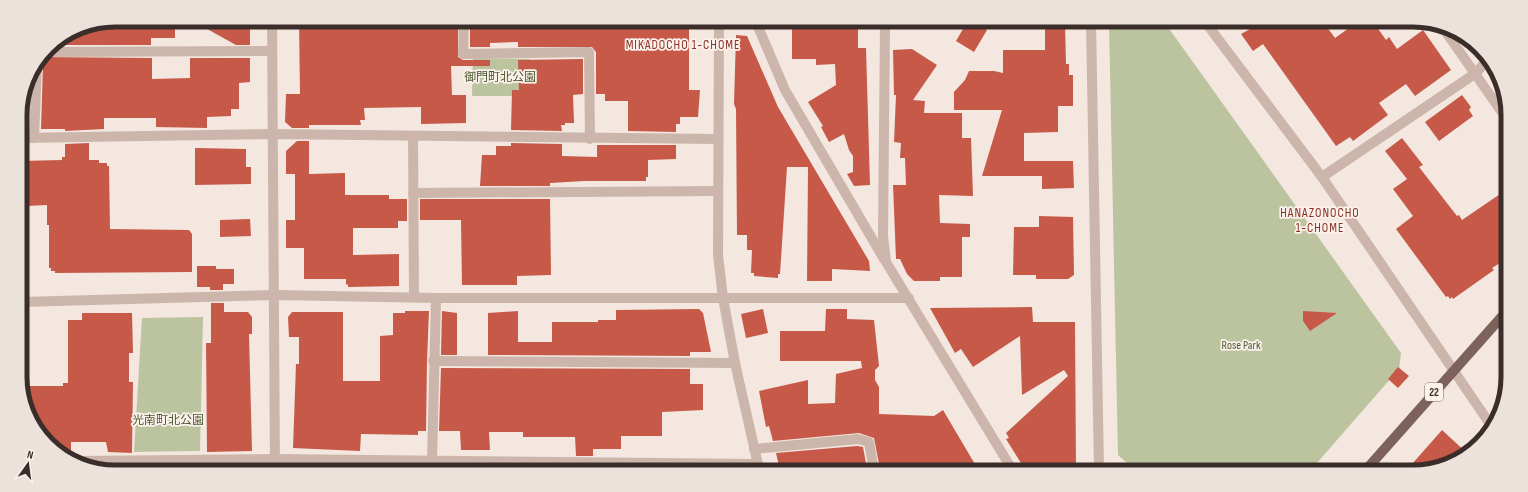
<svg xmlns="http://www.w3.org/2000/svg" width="1528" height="492" viewBox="0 0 1528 492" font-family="'Sofia Sans Condensed','Noto Sans JP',sans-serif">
	<rect width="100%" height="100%" fill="#f3e7df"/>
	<!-- green -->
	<g fill="#bbc39f">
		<path d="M1109,22l56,1 236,330 -2,16 -90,103 -173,-1 -18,-16z"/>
		<path d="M473,58l57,1 -7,37h-51z"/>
		<path d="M203,317l-3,134 -66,1 8,-134z"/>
	</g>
	<!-- building -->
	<g fill="#c75949">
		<path d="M115,20h60v18h-24v7h-100l28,-18z"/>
		<path d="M191,20h59v25h-14z"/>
		<path d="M299,20l159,1v36l5,3h27v6h-39l1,29h14v28l-45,1v-17l-57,1 1,12h-5l1,5h-52v3h-17l-7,-6 1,-28h14z"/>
		<path d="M470,21h219v69h11l-2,27h-18v7h-4v8l-48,-1v-30h-23v-7h-9v-42l-4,-5h-74v-5l-28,1v4h-20z"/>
		<path d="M967,22h7l13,8 -13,22 -18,-11z"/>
		<path d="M1045,22h20l1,42h3v11h4v31h-15v26l-34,1v28h49l1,27 -32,1v-13h-60l20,-66h-48v-18l11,-12 4,-9h25l9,2v-23h42z"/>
		<path d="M1249,23h37l4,6 8,-6h26l11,15 21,-15h18l12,17 3,-3 8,12 26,-19 28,40 -36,26 -9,-12 -27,19 9,12 -35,26 -3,-4 -14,9 -73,-102 -10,7 -12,-17 11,-6z"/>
		<path d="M792,29h66v19h8l4,137 -16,1 -7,-12 6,-2v-16l-4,-6 -5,-16 -15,8 -8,-15 2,-1 -15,-24 28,-17 -1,-21 -19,1v-6h-24z"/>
		<path d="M736,35l11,1 31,71 91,154 1,10 -38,-2v12h-25l1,-114h-21l-7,107h-2v4l-24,-2v-3h-3l1,-23h-5v-15h-10l-1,-126 -2,-5z"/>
		<path d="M912,49l25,16 -24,35 12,1 -1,12h38v25h9l2,58 -34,-1 1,28 30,1v13h-8v40h-22v4h-26l-7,-7 -7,-15h-4l-3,-74h13l-1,-27h-5l1,-15 -7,-1 2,-47h-2l-1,-45z"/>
		<path d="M41,57l111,1v21l38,-1v-20h60v24l-11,1v26h-8v7l-24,1v11l-51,-1v-9h-52v11l-39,2v-2h-24l2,-65z"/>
		<path d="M583,59v35l-10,1 1,28h-9v2h-4l1,6 -51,-1 1,-40h7l-1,-30z"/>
		<path d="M30,74l-2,50h-8v-15l7,-31z"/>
		<path d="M1462,95l9,12 -2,3 4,6 -34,25 -14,-19z"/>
		<path d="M1402,138l21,27 -4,2 38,49 2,-1 3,5 44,-30 -1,70 -13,8 2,2 -41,29 -1,-2 -2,2 -2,-3 -2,1 -50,-68 17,-13 -20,-27 14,-10 -22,-28z"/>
		<path d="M297,141h12v33l36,-1v22h44v4h18v22h-9v7h-45v27l46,-1v32l-51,1v-3l-2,1v-6h-42v-31h-18v-28h9v-46h-9v-23z"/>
		<path d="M89,143v17h10v3h8v3h2l1,63 79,1 3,4v38l-137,1v-2h-4v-3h-2v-43h-2v-20l-21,1v-17h-5l-1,-28 42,-1v-3h3v-13z"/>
		<path d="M511,143l51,1v12l35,1v-12h79v14l-28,1v17h-2v4h-62l-34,2v3h-70l2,-31h14v-9h15z"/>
		<path d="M195,148l51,1v18h5v17l-56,1z"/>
		<path d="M420,199h130l1,76 -34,1v9h-55l-1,-65h-41z"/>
		<path d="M1039,216l34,1 1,58 -6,4h-32v-4h-23l1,-48h25z"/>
		<path d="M250,219l1,17 -31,1v-17z"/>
		<path d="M197,266h19v3h18v15h-11v6h-13v-3h-13z"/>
		<path d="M211,303h13v9h24l4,5v17h-3l3,117 -45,1 -1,-109h5z"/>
		<path d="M1032,307l1,15h42l1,149h-50l-20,-32 3,-1 -3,-5 62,-57 -4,-6 -42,25 -2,-59 -47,31 -12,-18 -6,4 -25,-45z"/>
		<path d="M699,309l4,4 8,39h-21v4l-202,-1v-42l30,-2v31h34v-20h46v-2h18v-10z"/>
		<path d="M763,309l5,24 -22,5 -5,-24z"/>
		<path d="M826,309h21v10l27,1 5,46 -4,4v10l4,7v27l55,2 9,-6 36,61 -99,-2 -6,-31 -15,-5 -86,8 -4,-15 -3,1 -7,-36 49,-11v24l27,-1 1,-29 26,-6 -1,-7h-81v-30h45z"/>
		<path d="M405,311h24l-2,50 -1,70h-8v4l-57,-1 -1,17 -67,-3 3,-84h3v-27h-10l-1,-20 4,-5h51v69h37v-45l13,-1v-22h12z"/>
		<path d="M442,311l15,2v42h-16z"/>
		<path d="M1303,311l34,2 -27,18 -7,-10z"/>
		<path d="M82,313h50l1,40h-4v29h4l-1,71 -24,-1 -2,-10h-35v15l-27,-17 -22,-44v-10h41v-3h5v-63h14z"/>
		<path d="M1398,367l11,9 -11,12 -10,-9z"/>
		<path d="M441,368l249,1v15h13v26l-41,2v24h-41v13h-28v7h-17l-1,-19h-52v-5h-34l1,18h-29l-1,-19h-21z"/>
		<path d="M1442,430l26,24 -49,18h-14z"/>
		<path d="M857,446l6,1 4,22h-4v2l-62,-1v-4l-21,4 -4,-17z"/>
	</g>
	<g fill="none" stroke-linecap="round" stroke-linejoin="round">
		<!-- minor -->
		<g stroke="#ccb6ab" stroke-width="10">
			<path d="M272,20l3,449"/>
			<path d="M464,21l-1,33 126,-2 1,87"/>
			<path d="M719,22l-1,233 5,43 12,65 24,106"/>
			<path d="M756,22l29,68 99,169"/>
			<path d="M885,22l-2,214 3,26 127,209"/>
			<path d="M1091,22l8,449"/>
			<path d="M1206,23l116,154 168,247"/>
			<path d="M1441,25l65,93"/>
			<path d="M45,52l227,-1"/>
			<path d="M413,136l1,161"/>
			<path d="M20,138l252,-4 446,5"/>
			<path d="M34,138l3,-74"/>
			<path d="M1322,177l154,-104 12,-14"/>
			<path d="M413,193l305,-2"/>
			<path d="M21,302l254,-7 161,3h473"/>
			<path d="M433,361l302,2"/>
			<path d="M754,449l104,-10 11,3 5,29"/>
			<path d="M77,461l198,-2 483,5"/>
			<path d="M432,461l4,-163"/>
		</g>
		<!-- major -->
		<path stroke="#7c625b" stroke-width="10" d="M1364,472l141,-159"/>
	</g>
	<g text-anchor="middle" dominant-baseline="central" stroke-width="3.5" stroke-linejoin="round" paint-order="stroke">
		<!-- shield labels -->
		<rect fill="#fbf2ec" stroke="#746864" stroke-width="1" x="1425" y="383" width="18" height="18" rx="3"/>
		<g font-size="11" font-weight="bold" fill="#3a2d2a">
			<text x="1434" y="392">22</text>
		</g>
		<!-- park labels -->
		<g font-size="12" fill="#4e582d" stroke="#fbf2ec">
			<text x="500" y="77">御門町北公園</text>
			<text x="1241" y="345">Rose Park</text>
			<text x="168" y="420">光南町北公園</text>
		</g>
		<!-- neighbourhood labels -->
		<g font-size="13" letter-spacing="1" fill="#8a2e22" stroke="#fbf2ec">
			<text x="683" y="45">MIKADOCHO 1-CHOME</text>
			<text x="1320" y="213">HANAZONOCHO<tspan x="1320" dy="15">1-CHOME</tspan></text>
		</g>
	</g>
	<!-- crop -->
	<path d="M0 0H1528V492H0ZM115 27H1413A88 88 0 0 1 1501 115V377A88 88 0 0 1 1413 465H115A88 88 0 0 1 27 377V115A88 88 0 0 1 115 27Z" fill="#ece2dc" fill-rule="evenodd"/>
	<path fill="none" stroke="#3a2d2a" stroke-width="5" d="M115 27H1413A88 88 0 0 1 1501 115V377A88 88 0 0 1 1413 465H115A88 88 0 0 1 27 377V115A88 88 0 0 1 115 27Z"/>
	<!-- north arrow -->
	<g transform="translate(28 464) rotate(14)" stroke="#fbf2ec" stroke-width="3" paint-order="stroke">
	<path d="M0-3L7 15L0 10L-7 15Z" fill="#3a2d2a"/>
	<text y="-6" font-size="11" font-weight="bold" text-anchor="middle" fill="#3a2d2a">N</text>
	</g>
</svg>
